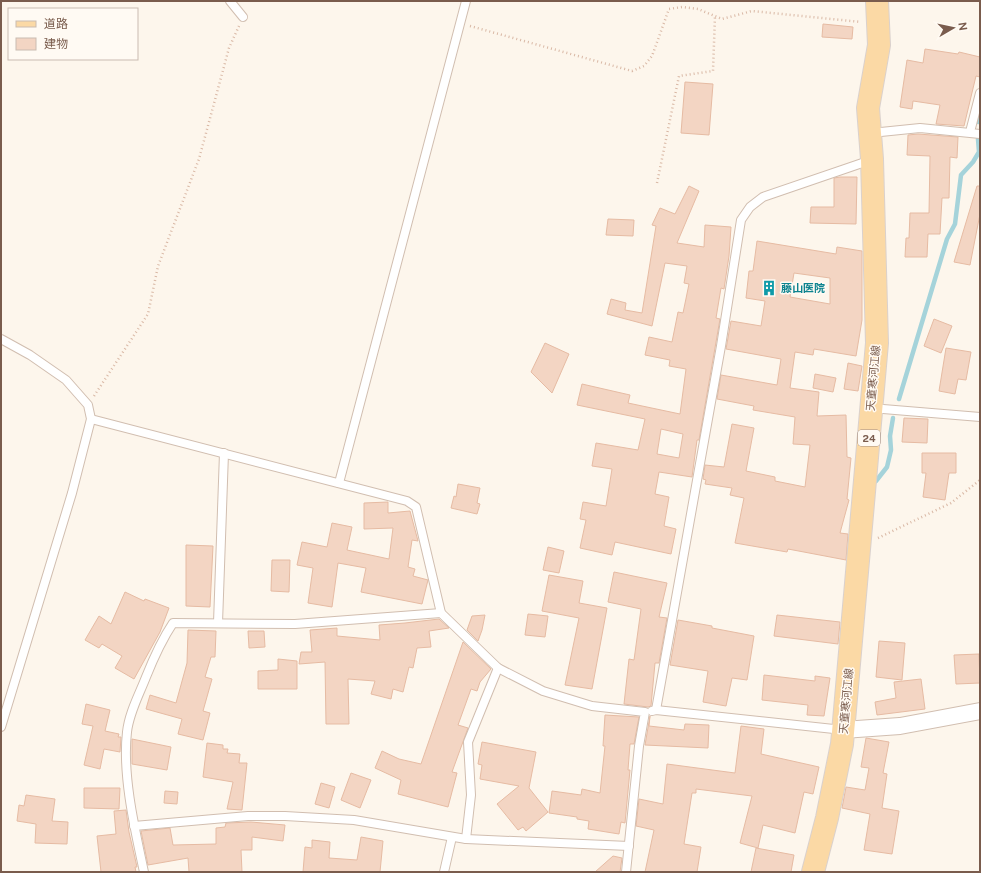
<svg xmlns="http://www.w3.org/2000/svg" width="981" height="873" viewBox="0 0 981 873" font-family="'Public Sans','Noto Sans JP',sans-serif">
	<rect width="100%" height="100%" fill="#fdf6ec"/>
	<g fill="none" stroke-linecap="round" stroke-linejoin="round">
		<!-- stream -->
		<g stroke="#a5d3da" stroke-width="4.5">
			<path d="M978,122l2,-10"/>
			<path d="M899,399l48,-160 8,-15 6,-49 12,-13 6,-10 -1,-13"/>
			<path d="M876,481l11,-14 4,-17 -1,-14 3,-18"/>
		</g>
	</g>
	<!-- building -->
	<g fill="#f3d5c3" stroke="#e6bba3" fill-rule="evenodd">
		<path d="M823,24l30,3 -1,12 -30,-2z"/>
		<path d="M925,49l33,5 1,-2 21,5v20l-4,-1 -12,50 -28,-2 4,-19 -27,-4 -1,8 -12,-2 7,-47 16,3z"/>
		<path d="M685,82l28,2 -4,51 -28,-2z"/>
		<path d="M918,134l40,3 -1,21 -7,-1 -1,41h-7l-2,36h-12l-1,23h-22l1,-19h3l1,-25h19l1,-57 -23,-1 1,-20z"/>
		<path d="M840,177h17l-1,47 -46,-1 1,-16h23v-29z"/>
		<path d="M689,186l10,5 -22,52 27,4 1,-22 26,2 -2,29 -5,33 -3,-1 -5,30 4,1 -21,121h-2l-5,37 -33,-5 -4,22 14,3 -5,29 12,3 -5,25 -56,-12 -3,13 -32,-7 6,-28 -6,-1 3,-17 23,4 6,-37 -20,-3 4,-23 42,7 7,-31 -68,-14 5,-21 48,11 -2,8 52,11 6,-45 -17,-3 1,-6 -25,-5 4,-18 23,5 6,-30 5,1 6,-29 -5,-1 3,-17 -22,-3 -13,63 -45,-12 4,-15 15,4 -1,7 17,3 14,-87 -4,-1 8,-17 15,6zM661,429l22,5 -4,24 -22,-4z"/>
		<path d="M977,186h3v28l-10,51 -16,-3z"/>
		<path d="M608,219l26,1 -1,16 -27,-1z"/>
		<path d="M757,241l79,13 1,-7 25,4v69l-6,36 -42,-7 -1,6 -18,-3 -5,36 29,4 -2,24 29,-1 1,42 4,1 -4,41 2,1 -9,33 8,1 -2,26 -58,-11 -1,3 -52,-9 9,-45 -14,-3 2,-7 -27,-4 1,-4 -3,-1 2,-14 19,2 8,-43 22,4 -8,43 29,6v4l30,6 5,-42 -17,-1 2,-27 -42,-7 1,-4 -37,-7 4,-24 56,10 4,-26 -55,-10 5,-28 30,5 4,-25 -19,-3 3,-27h4zM794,273l36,5v26l-40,-7z"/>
		<path d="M934,319l18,7 -11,27 -17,-7z"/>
		<path d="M545,343l24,11 -17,39 -21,-21z"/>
		<path d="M946,348l25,4 -5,28 -8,-1 -3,15 -16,-3z"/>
		<path d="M848,363l14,3 -4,25 -14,-2z"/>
		<path d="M815,374l21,4 -3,14 -20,-4z"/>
		<path d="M904,418l24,1 -1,24 -25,-1z"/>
		<path d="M922,453h34v20h-7l-4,27 -22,-3 3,-24h-4z"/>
		<path d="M458,484l22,4 -3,15 3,1 -3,10 -26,-6 3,-12 2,1z"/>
		<path d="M388,502v11l22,-2 8,30 -6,-1 -4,27 7,2 -2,7 15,4 -6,24 -61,-12 5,-24 -28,-5 -6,44 -24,-4 5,-35 -16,-3 5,-23 25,5 5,-24 20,4 -5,23 42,9 4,-31 -29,1v-26z"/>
		<path d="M186,545l27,1 -3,61 -24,-1z"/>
		<path d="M548,547l16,4 -5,22 -16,-3z"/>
		<path d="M272,560h18l-1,32 -18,-1z"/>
		<path d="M614,572l53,11 -8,34 8,1 -8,45h-4l-4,43 -3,1 -24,-3 5,-45 5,1 7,-51 -33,-7z"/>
		<path d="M549,575l34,6 -4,22 28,5 -15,81 -27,-4 14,-67 -37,-7z"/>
		<path d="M125,592l19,9 1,-2 24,9 -9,24 -26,47 -19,-11 7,-12 -20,-12 -3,4 -14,-8 14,-24 12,8z"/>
		<path d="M528,614l20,2 -3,21 -20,-2z"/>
		<path d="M485,615l-3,15 -4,11 -11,-11 5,-14z"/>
		<path d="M777,615l63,7 -2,22 -64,-8z"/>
		<path d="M439,619l10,9 -20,3 2,16 -14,1 -4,20 -4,-1 -6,25 -10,-3 -2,10 -20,-5 4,-13 -27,-2 1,45h-23l-1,-62 -26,2 2,-12h11l-2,-22 27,-2v8l43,4 -1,-15 26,-2z"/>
		<path d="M678,620l34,6v2l42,8 -7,44 -15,-2 -6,28 -23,-4 5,-31 -38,-6z"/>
		<path d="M188,630l28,1 -1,26h-4l-6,20 7,2 -9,32 7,2 -7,27 -25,-6 4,-15 -36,-10 4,-14 26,8 11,-40z"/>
		<path d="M248,631h16l1,16 -16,1z"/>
		<path d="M879,641l26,2 -3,37 -26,-3z"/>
		<path d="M463,642l28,27 -11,13 -3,9 -6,-2 -13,36 10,3 -16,44 5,1 -9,34 -50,-13 3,-14 -26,-12 7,-17 17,8 22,5z"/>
		<path d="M979,654l1,29 -24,1 -2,-29z"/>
		<path d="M278,659l19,2v28h-39v-18l20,-1z"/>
		<path d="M764,675l51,6v-5l15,2 -6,38 -17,-1 1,-10 -46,-5z"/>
		<path d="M921,679l4,30 -48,6 -2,-13 21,-4 -2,-16z"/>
		<path d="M86,704l24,6 -5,21 14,3 -1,3h3l-1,15 -16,-3 -4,20 -16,-4 9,-39 -11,-2z"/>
		<path d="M605,715l34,2 -5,27h-4l-2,26h2l-5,53 -4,-1 -2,12 -31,-5 1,-8 -12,-2v-2l-28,-4 3,-22 29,4 1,-6 18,4 5,-47h-2z"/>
		<path d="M650,716l-1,10 35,4 1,-6 24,1 -1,23 -63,-3z"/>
		<path d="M741,726l23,3 -3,25 58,13 -6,27 -9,-2 -9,41 -32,-8 -5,23 -18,-5 12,-47 -56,-7v4h-4l-8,51 17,3 -4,25h-52l9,-42 -18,-4 3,-27 24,5 4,-40 68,9z"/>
		<path d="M866,738l23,4 -6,31 4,1 -5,34 17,3 -7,43 -28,-4 6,-36 -28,-6 4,-21 19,3 4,-22 -8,-1z"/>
		<path d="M132,739l39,8 -4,23 -35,-6z"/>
		<path d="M482,742l54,10 -7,36 19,24 -22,19 -3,-4 -5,3 -21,-26 22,-18 -39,-7 2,-14 -4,-1z"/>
		<path d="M207,743l16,2v4h5l-1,4 13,1 -1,9h8l-5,47 -15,-1 6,-27 -30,-5z"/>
		<path d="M351,773l20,7 -11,28 -19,-8z"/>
		<path d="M321,783l14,4 -6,21 -14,-4z"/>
		<path d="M84,788h36l-1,21 -35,-1z"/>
		<path d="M165,791l13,1 -1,12 -13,-1z"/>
		<path d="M26,795l29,4 -3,22 16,1 -1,22 -32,-1 1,-19 -19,-3 2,-16 5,1z"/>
		<path d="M126,810l3,22 8,35h-2l1,5h-35l-4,-36 19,-2 -2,-23z"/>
		<path d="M251,822l34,3 -2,16 -31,-4v13h-11l1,22h-53l-1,-14 -40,7 -7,-34 29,-3 3,17 43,-1v-16l9,-1 1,-4z"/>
		<path d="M361,837l22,4 -3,31h-77l2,-25 7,1v-8l18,2 -1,16 28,2z"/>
		<path d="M756,848l38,7 -3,17h-40z"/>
		<path d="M613,856l9,2 -2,14h-25z"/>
	</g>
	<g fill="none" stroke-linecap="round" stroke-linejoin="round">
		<defs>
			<g id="lane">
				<path d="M230,1l13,16"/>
				<path d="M970,132l10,-39"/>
				<path d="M871,133l49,-5 60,6"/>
				<path d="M1,339l29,16 36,25 22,25 3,14 -19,74 -71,234"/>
				<path d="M871,408l109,9"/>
				<path d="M91,419l316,82 9,6 25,106 57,55 45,23 49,15 53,6 -6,34 -13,126"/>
				<path d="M339,483l127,-482"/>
				<path d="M218,623l6,-170"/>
				<path d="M656,710l65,-364 20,-126 9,-13 13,-10 108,-37"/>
				<path d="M652,711l4,-1 187,20"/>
				<path d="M134,826l114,-10h37l69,4 112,19 163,7"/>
				<path d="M466,839l5,-44 -3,-53 30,-74"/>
				<path d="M144,872c-9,-42 -22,-97 -17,-140 2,-19 12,-37 19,-55 8,-20 15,-36 27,-54l122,1 146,-11"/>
				<path d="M444,872l8,-35"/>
			</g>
			<path id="street" d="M843,730l57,-4 80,-15"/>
			<path id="primary" d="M813,872l14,-54 15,-74 35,-401 -5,-184 -4,-51 11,-63 -2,-44"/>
		</defs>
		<!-- lane casing -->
		<use href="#lane" stroke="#d1beb0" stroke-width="10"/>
		<!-- street casing -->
		<use href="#street" stroke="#d1beb0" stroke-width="18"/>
		<!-- primary casing -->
		<use href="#primary" stroke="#dad1cd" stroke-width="24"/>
		<!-- path -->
		<g stroke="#d9b8a5" stroke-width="2.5" stroke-dasharray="1 3" stroke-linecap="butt">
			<path d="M470,26l162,45 12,-5 8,-10 17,-47 13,-2 16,2 24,10 30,-8 109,11"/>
			<path d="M657,183l22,-107 34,-5 2,-55"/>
			<path d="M94,396l54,-82 10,-48 41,-107 30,-111 10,-22"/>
			<path d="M878,538l73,-35 29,-23"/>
		</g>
		<!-- lane -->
		<use href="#lane" stroke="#fff" stroke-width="8"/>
		<!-- street -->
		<use href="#street" stroke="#fff" stroke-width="16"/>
		<!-- primary -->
		<use href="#primary" stroke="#fbd9a5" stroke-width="22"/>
	</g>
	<!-- icons -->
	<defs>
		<symbol id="building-bare" viewBox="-9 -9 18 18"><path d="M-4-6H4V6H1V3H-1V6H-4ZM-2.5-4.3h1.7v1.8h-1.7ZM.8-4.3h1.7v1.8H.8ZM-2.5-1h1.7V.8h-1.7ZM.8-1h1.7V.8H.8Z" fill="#0f9aa8" stroke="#fffaf3" stroke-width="2.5" paint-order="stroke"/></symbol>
	</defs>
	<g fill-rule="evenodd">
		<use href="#building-bare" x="758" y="277" width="22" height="22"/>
	</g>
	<g text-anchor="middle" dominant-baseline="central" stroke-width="3" stroke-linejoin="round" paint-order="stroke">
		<!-- shield labels -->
		<rect fill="#fffaf3" stroke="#a28b7f" stroke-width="1" x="858" y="430" width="22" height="16" rx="3"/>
		<g font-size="10" font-weight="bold" fill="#7a5c4d">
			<text x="869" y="438">24</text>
		</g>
		<!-- culture labels -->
		<g font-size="11" font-weight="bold" fill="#0d838f" stroke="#fffaf3" text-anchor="start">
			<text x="781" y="288">藤山医院</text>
		</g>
		<!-- street labels -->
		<g font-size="11" fill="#7a5c4d" stroke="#fffaf3">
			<text transform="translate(873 378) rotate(-85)">天童寒河江線</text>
			<text transform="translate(846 701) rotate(-85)">天童寒河江線</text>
		</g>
	</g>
	<!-- border -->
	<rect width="981" height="873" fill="none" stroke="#7a5c4d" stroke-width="4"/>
	<!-- legend -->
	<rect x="8" y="8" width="130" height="52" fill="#fffaf3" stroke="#cabbb1"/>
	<rect x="16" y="21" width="20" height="6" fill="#fbd9a5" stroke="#cabbb1"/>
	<text x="44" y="28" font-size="12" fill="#7a5c4d">道路</text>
	<rect x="16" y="38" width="20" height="12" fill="#f3d5c3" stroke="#cabbb1"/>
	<text x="44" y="48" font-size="12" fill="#7a5c4d">建物</text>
	<!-- north arrow -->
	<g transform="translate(953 28) rotate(81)" stroke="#fffaf3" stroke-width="3" paint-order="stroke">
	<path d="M0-3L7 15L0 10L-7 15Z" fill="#7a5c4d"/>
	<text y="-6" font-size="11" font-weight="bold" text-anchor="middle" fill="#7a5c4d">N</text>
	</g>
</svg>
